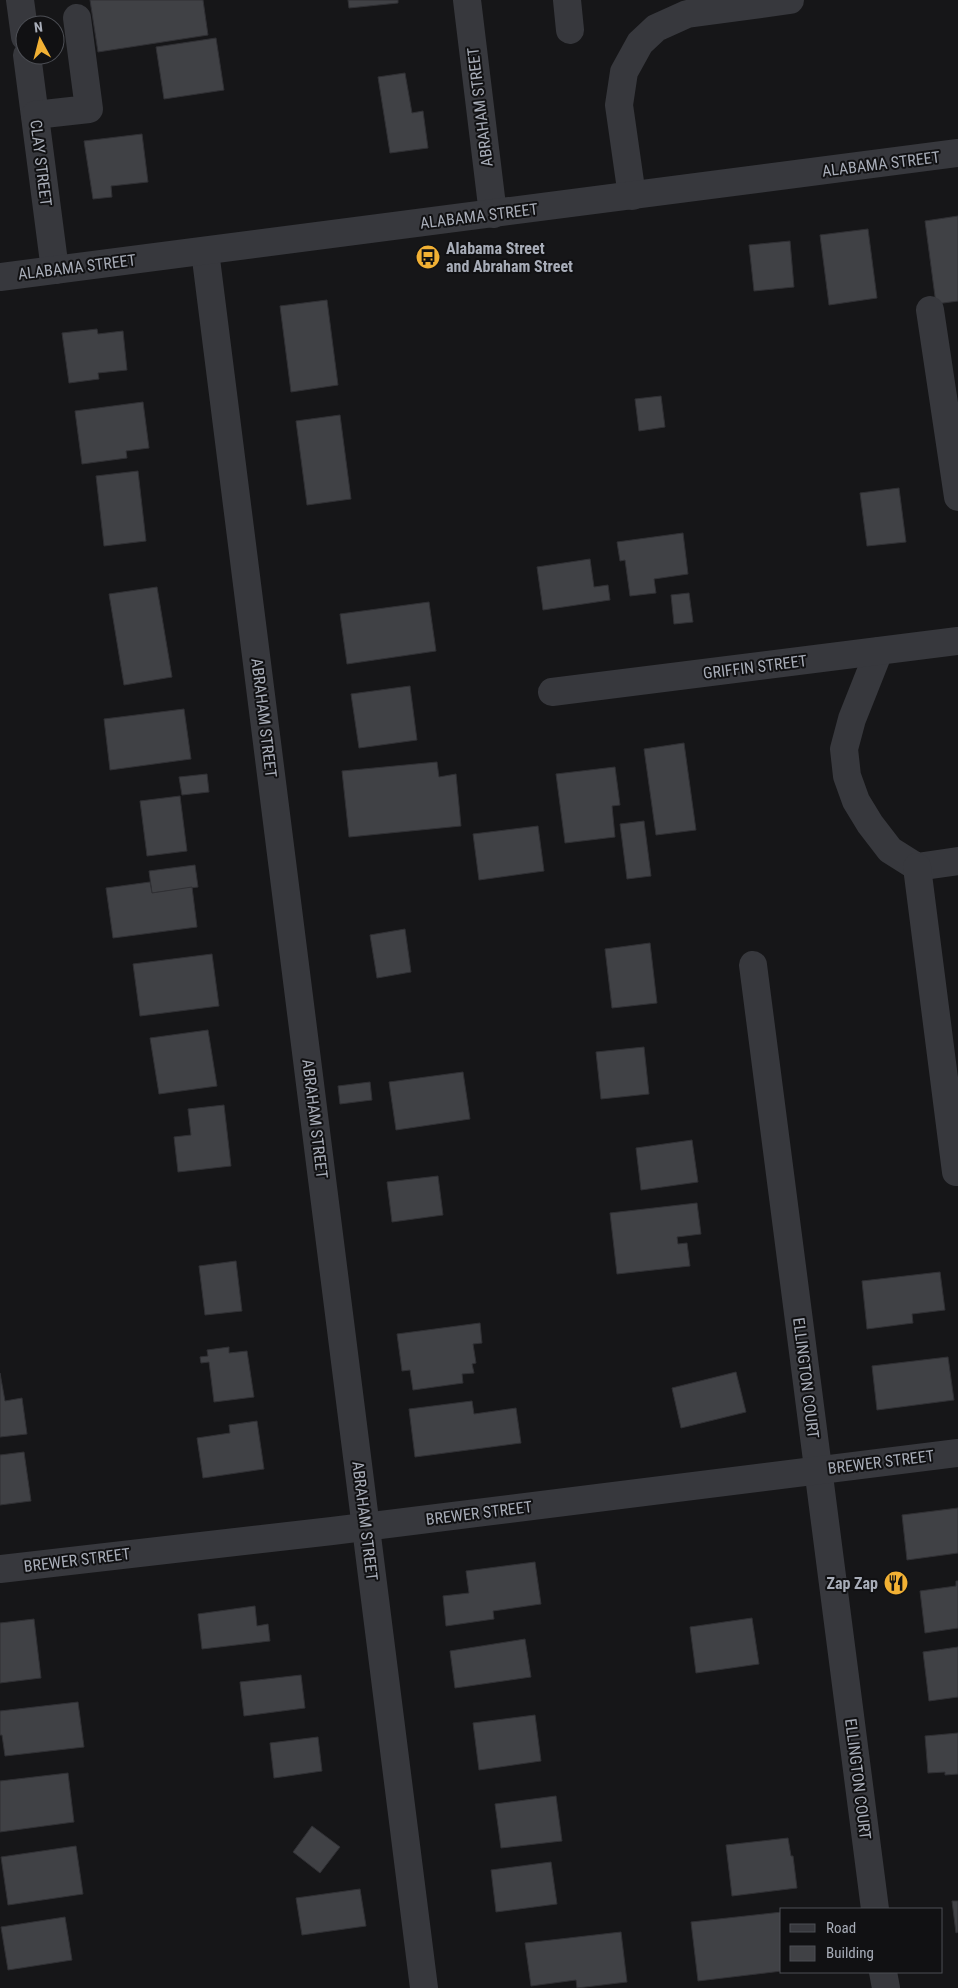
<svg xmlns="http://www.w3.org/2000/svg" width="958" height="1988" viewBox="0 0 958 1988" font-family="'Roboto Condensed',sans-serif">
	<rect width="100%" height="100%" fill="#161618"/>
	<!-- building -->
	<g fill="#404145" stroke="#303034">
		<path d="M90,0h113l5,35 -110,17z"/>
		<path d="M348,0h50v3l-49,5z"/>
		<path d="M216,38l8,52 -60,9 -8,-52z"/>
		<path d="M405,73l7,40 11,-2 5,37 -38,5 -12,-76z"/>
		<path d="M142,134l6,48 -37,4 1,11 -19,2 -9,-58z"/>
		<path d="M958,216v85l-22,3 -11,-83z"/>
		<path d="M868,229l9,69 -48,7 -9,-70z"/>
		<path d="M790,241l4,46 -40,4 -5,-46z"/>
		<path d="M327,300l11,85 -47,7 -11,-86z"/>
		<path d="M97,329l1,5 25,-3 4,39 -29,3 1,6 -30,4 -7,-50z"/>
		<path d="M661,396l4,31 -26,4 -4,-32z"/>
		<path d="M143,402l6,46 -23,3 1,7 -45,6 -7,-53z"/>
		<path d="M340,415l11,84 -44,6 -11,-84z"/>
		<path d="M138,471l8,70 -42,5 -8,-70z"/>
		<path d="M899,488l7,54 -39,4 -7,-53z"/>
		<path d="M683,533l5,41 -34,5 2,14 -26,3 -5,-36 -5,1 -3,-19z"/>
		<path d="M590,559l4,28 14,-2 2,15 -67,10 -6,-43z"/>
		<path d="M157,587l15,90 -48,8 -15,-91z"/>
		<path d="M689,593l4,29 -19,2 -3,-29z"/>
		<path d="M429,602l7,49 -89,13 -7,-50z"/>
		<path d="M410,686l7,54 -58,8 -8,-54z"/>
		<path d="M184,709l7,50 -81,11 -6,-51z"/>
		<path d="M684,743l12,87 -40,5 -12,-86z"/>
		<path d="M437,762l2,15 17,-3 5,52 -112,11 -7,-66z"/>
		<path d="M615,767l5,38 -8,1 3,31 -50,6 -9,-69z"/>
		<path d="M207,774l2,18 -27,3 -3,-18z"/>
		<path d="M180,796l7,55 -40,5 -7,-55z"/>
		<path d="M644,821l7,55 -24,3 -7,-55z"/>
		<path d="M538,826l6,45 -65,9 -6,-46z"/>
		<path d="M195,865l3,22 -46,6 -3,-22z"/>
		<path d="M150,882l2,11 40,-6 5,40 -84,11 -7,-50z"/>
		<path d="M405,929l6,43 -34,6 -7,-43z"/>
		<path d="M650,943l7,60 -45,5 -7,-59z"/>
		<path d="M212,954l7,52 -79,10 -7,-52z"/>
		<path d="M208,1030l9,56 -58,8 -9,-56z"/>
		<path d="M644,1047l5,47 -48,5 -5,-47z"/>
		<path d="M463,1072l7,47 -74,11 -7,-48z"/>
		<path d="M370,1082l2,18 -32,4 -2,-18z"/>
		<path d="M224,1105l7,61 -53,6 -4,-35 17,-2 -3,-26z"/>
		<path d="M692,1140l6,42 -57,8 -5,-42z"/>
		<path d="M438,1176l5,39 -51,7 -5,-40z"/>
		<path d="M697,1203l4,31 -24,3 1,7 9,-1 3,23 -73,8 -7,-61z"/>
		<path d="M236,1261l6,50 -37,4 -6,-49z"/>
		<path d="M940,1272l5,38 -33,4 1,9 -46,6 -5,-48z"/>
		<path d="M480,1323l2,20 -9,1 3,19 -4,1 2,9 -12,1 1,9 -50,7 -3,-20 -8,1 -5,-37z"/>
		<path d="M229,1347v6l18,-2 7,46 -40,5 -5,-40 -8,1 -1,-6 8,-1 -1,-6z"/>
		<path d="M948,1357l6,43 -77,10 -5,-44z"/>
		<path d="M736,1372l10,40 -65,16 -9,-40z"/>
		<path d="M0,1373l5,28 17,-3 5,36 -27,3z"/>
		<path d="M472,1401l2,13 42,-6 5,35 -106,14 -6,-48z"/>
		<path d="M257,1421l7,48 -61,9 -6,-40 33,-5 -1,-8z"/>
		<path d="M24,1452l7,49 -31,4v-50z"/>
		<path d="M958,1508v45l-51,7 -5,-45z"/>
		<path d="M535,1562l6,42 -48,7 1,8 -48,7 -3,-30 26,-3 -3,-22z"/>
		<path d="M956,1581h2v47l-33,5 -5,-42 36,-5z"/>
		<path d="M255,1606l2,20 11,-2 2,17 -68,8 -4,-35z"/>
		<path d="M752,1618l7,46 -63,9 -6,-46z"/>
		<path d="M34,1619l7,59 -41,5v-60z"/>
		<path d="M525,1639l6,38 -76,11 -5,-37z"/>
		<path d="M958,1647v50l-29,4 -6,-49z"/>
		<path d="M301,1675l4,33 -61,8 -4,-34z"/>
		<path d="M78,1702l6,45 -79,9 -3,-21h-2v-24z"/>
		<path d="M535,1715l6,46 -62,9 -6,-47z"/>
		<path d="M958,1733v41l-13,1v-3l-17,1 -3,-37z"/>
		<path d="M318,1737l4,34 -48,7 -4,-35z"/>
		<path d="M68,1773l6,49 -74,10v-51z"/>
		<path d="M556,1796l6,45 -61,7 -6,-44z"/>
		<path d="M312,1826l28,21 -20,26 -27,-21z"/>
		<path d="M788,1838l3,18h2l4,32 -65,8 -6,-51z"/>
		<path d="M76,1846l7,48 -75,11 -7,-48z"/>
		<path d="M551,1862l6,42 -61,8 -5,-42z"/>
		<path d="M360,1889l6,37 -64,9 -6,-37z"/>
		<path d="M952,1901h6v31l-2,1z"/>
		<path d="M782,1912v59l-84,10 -7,-59z"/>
		<path d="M65,1917l7,43 -64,10 -7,-43z"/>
		<path d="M621,1932l6,50 -50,6 -1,-8 -45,6 -6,-43z"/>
	</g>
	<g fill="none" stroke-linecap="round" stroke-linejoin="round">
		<!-- minor -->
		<g stroke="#37383d" stroke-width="28">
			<path d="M20,0l5,37"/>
			<path d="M467,0l26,214"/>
			<path d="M567,0l3,30"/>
			<path d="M27,55l28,215"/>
			<path d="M35,115l54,-6 -12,-91"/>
			<path d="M632,196l-13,-91 5,-33 16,-29 16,-15 31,-14 103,-14"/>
			<path d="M205,251l219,1737"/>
			<path d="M0,277l958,-124"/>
			<path d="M930,310l28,187"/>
			<path d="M879,651l-27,68 -8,30 3,27 9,25 14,23 20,26 27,17 41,-6"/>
			<path d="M552,692l406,-51"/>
			<path d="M917,867l39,305h2"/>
			<path d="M753,965l122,944"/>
			<path d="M0,1569l332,-38 626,-78"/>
			<path d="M883,1972l3,16"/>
		</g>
	</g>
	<!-- icons -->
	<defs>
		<symbol id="bus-disc" viewBox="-11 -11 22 22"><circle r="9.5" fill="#f2b134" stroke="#111113"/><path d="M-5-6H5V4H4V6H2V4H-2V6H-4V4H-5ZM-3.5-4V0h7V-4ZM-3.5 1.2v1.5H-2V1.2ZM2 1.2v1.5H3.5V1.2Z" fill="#111"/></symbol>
		<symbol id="restaurant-disc" viewBox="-11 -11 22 22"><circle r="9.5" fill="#f2b134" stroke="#111113"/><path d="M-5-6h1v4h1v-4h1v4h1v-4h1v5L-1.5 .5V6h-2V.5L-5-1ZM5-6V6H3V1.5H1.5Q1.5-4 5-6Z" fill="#111"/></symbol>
	</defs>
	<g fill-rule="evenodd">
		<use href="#bus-disc" x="414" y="243" width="28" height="28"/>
		<use href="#restaurant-disc" x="882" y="1569" width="28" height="28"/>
	</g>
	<g text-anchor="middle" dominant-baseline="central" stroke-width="4" stroke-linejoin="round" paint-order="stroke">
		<!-- street labels -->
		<g font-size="16" fill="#a8adb8" stroke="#111113">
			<text transform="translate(480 107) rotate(-97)">ABRAHAM STREET</text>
			<text transform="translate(41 163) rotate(83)">CLAY STREET</text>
			<text transform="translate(881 164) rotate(-7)">ALABAMA STREET</text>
			<text transform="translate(479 216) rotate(-7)">ALABAMA STREET</text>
			<text transform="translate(77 267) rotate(-7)">ALABAMA STREET</text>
			<text transform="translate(755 667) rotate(-7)">GRIFFIN STREET</text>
			<text transform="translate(264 718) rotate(83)">ABRAHAM STREET</text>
			<text transform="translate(315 1119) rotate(83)">ABRAHAM STREET</text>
			<text transform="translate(806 1378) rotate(83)">ELLINGTON COURT</text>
			<text transform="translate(881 1462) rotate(-7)">BREWER STREET</text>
			<text transform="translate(479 1513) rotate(-7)">BREWER STREET</text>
			<text transform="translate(365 1521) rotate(83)">ABRAHAM STREET</text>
			<text transform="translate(77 1560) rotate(-7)">BREWER STREET</text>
			<text transform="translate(858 1779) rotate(83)">ELLINGTON COURT</text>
		</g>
		<!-- poi labels -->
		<g font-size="16" font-weight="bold" fill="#a8adb8" stroke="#111113" text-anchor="start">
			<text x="446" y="248">Alabama Street<tspan x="446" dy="18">and Abraham Street</tspan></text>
			<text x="878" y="1583" text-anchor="end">Zap Zap</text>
		</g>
	</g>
	<!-- legend -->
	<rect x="780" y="1908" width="162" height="65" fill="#111113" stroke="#4d4f55"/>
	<rect x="790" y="1924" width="25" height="8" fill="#37383d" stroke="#4d4f55"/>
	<text x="826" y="1933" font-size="15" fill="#a8adb8">Road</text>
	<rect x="790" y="1946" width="25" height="15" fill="#404145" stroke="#4d4f55"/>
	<text x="826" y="1958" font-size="15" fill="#a8adb8">Building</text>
	<!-- north arrow -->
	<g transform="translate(40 40) rotate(353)"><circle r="24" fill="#111113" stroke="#4d4f55"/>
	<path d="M0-4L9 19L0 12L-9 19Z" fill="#f2b134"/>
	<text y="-8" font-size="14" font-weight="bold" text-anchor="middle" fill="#a8adb8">N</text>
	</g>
</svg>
